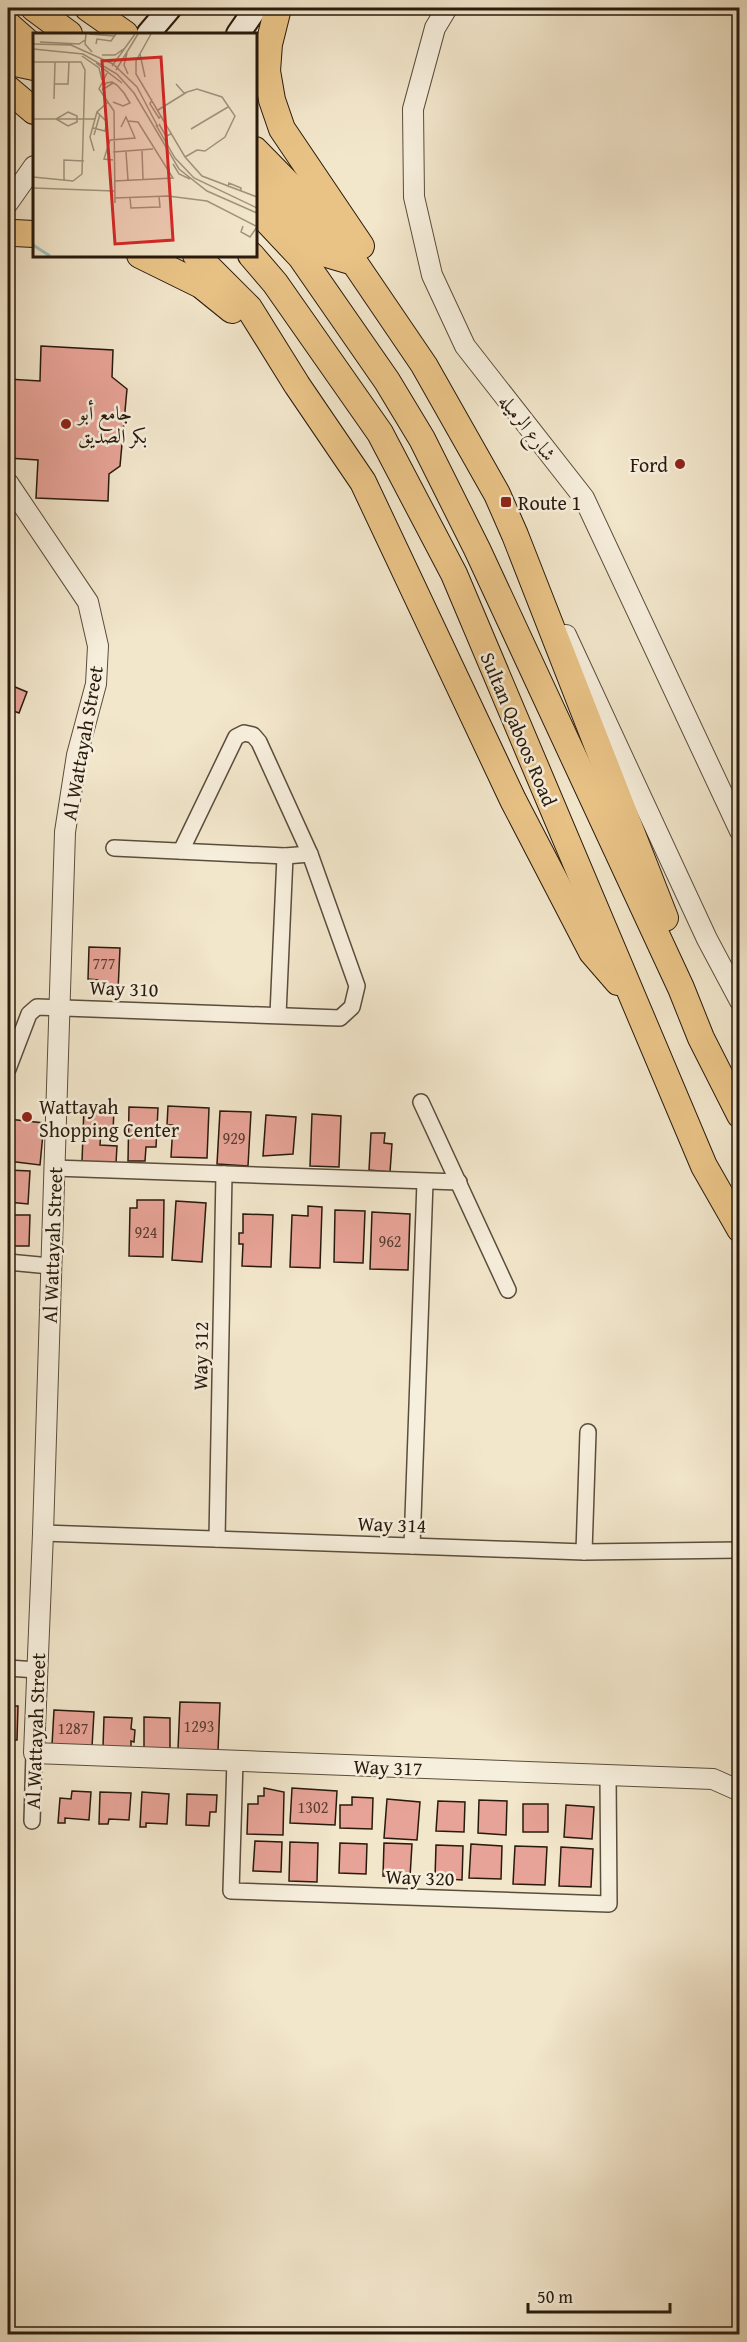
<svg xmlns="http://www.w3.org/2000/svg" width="747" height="2342" viewBox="0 0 747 2342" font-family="'Gentium Book Plus',Amiri,serif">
	<rect width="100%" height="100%" fill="#f2e6cb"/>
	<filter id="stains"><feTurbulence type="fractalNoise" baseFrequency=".00333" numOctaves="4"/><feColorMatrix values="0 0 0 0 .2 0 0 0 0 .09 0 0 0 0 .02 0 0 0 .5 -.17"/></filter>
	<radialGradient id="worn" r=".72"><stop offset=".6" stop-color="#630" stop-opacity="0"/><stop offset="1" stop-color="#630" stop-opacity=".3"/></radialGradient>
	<!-- building -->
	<g fill="#e7a397" stroke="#281a0d" stroke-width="1.5">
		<path d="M41,346l72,4 -1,27 15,12 -7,77 -11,8 -1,27 -72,-3 2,-38 -30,-2v-79l32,2z"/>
		<path d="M8,684l19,8 -8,21 -11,-4z"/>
		<path d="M89,947l31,1 -2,43h-13v-4h-8l1,-7 -10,-1z"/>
		<path d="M168,1106l41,2 -2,50 -36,-1 2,-32h-6z"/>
		<path d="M84,1107l30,1 -1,24 -12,-1 -1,14 17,1 -1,17 -34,-1z"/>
		<path d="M129,1107l29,1 -2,39h-10l-1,14h-17z"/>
		<path d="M220,1111l31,1 -3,54 -31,-2z"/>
		<path d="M312,1114l29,2 -2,51 -29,-1z"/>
		<path d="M266,1115l30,2 -3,37 -30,2z"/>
		<path d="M8,1119l36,4 -4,42 -32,-4z"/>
		<path d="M371,1133h14l-1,10 8,1 -2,28 -21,-2z"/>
		<path d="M8,1170l22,1 -2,33 -20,-2z"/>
		<path d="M137,1200h27l-1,57 -34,-1 1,-48h7z"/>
		<path d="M176,1201l30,2 -4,59 -30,-2z"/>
		<path d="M308,1206l14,1 -2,61 -30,-1 2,-52 16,1z"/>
		<path d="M335,1210l30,1 -2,52 -29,-1z"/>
		<path d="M372,1212l38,2 -2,56 -38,-1z"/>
		<path d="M243,1214l30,1 -2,52 -29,-1 1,-22h-4v-11h4z"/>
		<path d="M8,1215h22l-1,31h-21z"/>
		<path d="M180,1702l40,1 -2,48 -40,-2z"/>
		<path d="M8,1706h10l-1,34h-9z"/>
		<path d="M54,1710l40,2 -2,35 -40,-2z"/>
		<path d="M104,1717l28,1 -1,11 4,1 -1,12 -3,-1v8l-28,-2z"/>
		<path d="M144,1717l26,1v35h-26z"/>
		<path d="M264,1788l20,4 -1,43 -36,-1 1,-30h10v-8h6z"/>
		<path d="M292,1788l45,3 -2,34 -45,-2z"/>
		<path d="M72,1791l19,1 -2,28 -24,-2v5h-7l2,-25 11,1z"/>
		<path d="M100,1792l31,1 -2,27 -20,-1 -1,5h-9z"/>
		<path d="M142,1792l27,2 -2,30 -21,-1v4h-6z"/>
		<path d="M187,1794l30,1 -1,17h-6l-1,14 -23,-1z"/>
		<path d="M352,1797l21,1 -1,31 -32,-1v-23h12z"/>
		<path d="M387,1799l33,3 -3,38 -33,-2z"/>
		<path d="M479,1800l28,1 -1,34 -28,-2z"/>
		<path d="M438,1801l27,1 -1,30 -28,-1z"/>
		<rect x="523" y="1804" width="25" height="28"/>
		<path d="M566,1805l28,2 -2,32 -28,-2z"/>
		<path d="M255,1841l27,1 -1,30 -28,-1z"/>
		<path d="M290,1842l28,1 -1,39 -28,-1z"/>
		<path d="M340,1843l27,1 -1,30 -27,-1z"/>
		<path d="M384,1843l28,1 -2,33 -27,-1z"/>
		<path d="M471,1844l31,2 -1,33 -32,-1z"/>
		<path d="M436,1845l27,1 -1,34 -27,-2z"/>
		<path d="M515,1846l32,1 -2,38 -32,-1z"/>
		<path d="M561,1847l32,2 -2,38 -32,-1z"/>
	</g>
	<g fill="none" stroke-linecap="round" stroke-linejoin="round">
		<defs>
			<g id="minor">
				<path d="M114,848l171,8 25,-2"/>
				<path d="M278,1015l7,-159"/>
				<path d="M8,1069l21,-55 8,-7 303,11 12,-11 5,-21 -47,-132 -51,-112 -6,-7 -9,-2 -8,4 -55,114"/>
				<path d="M421,1102l87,188"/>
				<path d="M54,1168l405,14"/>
				<path d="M8,1262l42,4"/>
				<path d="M43,1533l541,19 156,-2"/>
				<path d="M217,1539l7,-365"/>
				<path d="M412,1546l13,-364"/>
				<path d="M584,1552l4,-120"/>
				<path d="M8,1668l29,2"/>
				<path d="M235,1761l-4,130 378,13 -1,-129"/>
				<path d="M32,1821l2,-68"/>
			</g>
			<g id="tertiary">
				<path d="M447,8l-12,20 -22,81 1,88 18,78 33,71 119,152 156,333"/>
				<path d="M8,203l26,-37"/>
				<path d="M8,483l80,119 10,44 -2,38 -19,71 -12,77 -22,701 -9,220 679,26 27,12"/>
				<path d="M566,635l141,304 33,62"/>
			</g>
			<g id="secondary">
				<path d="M148,34l22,-26"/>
				<path d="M238,34l18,-26"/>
			</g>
			<g id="trunk">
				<path d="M34,8l35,26"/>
				<path d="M88,8l37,26"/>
				<path d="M278,8l-9,36 -2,27 5,29 10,29 79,117"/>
				<path d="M8,25l26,23"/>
				<path d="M8,57l12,7 14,3"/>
				<path d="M8,89l26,22"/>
				<path d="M255,150l57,58 42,54 70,103 73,129 18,41 150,383"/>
				<path d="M255,177l65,75 34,10"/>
				<path d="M255,208l46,49 86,124 35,58 55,110 204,439 20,50 39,77"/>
				<path d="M14,233l20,1"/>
				<path d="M140,255l61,30 31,25"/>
				<path d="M196,255l53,53 48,77 66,97 150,318 79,152 26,30"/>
				<path d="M251,255l24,28 105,150 74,141 250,592 36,63"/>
			</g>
		</defs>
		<!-- minor casing -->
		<use href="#minor" stroke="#5a4d3c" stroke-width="18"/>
		<!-- tertiary casing -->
		<use href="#tertiary" stroke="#5a4d3c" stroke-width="22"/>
		<!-- secondary casing -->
		<use href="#secondary" stroke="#281a0d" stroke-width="26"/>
		<!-- trunk casing -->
		<use href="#trunk" stroke="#281a0d" stroke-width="28"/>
		<!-- minor -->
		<use href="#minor" stroke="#f7efdd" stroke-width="15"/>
		<!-- tertiary -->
		<use href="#tertiary" stroke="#f7efdd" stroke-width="20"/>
		<!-- secondary -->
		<use href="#secondary" stroke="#f7efdd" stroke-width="22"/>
		<!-- trunk -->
		<use href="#trunk" stroke="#e9c386" stroke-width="26"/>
	</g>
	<!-- markers -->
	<g fill="#8f2418" stroke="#f7efdd" stroke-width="2">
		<circle cx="66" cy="424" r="6"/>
		<circle cx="680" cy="464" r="6"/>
		<rect x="500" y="496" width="12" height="12" rx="3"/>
		<circle cx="27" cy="1117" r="6"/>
	</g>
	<g text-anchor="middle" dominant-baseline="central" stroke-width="5" stroke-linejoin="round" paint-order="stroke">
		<!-- number labels -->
		<g font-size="16" fill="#583c30">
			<text x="104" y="963">777</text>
			<text x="234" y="1138">929</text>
			<text x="146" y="1232">924</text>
			<text x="390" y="1241">962</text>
			<text x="199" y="1726">1293</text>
			<text x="73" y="1728">1287</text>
			<text x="313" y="1807">1302</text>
		</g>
		<!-- poi labels -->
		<g font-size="20" fill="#281a0d" stroke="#f7efdd" text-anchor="start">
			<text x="78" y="412">جامع أبو<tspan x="78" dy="23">بكر الصديق</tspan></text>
			<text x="668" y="464" text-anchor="end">Ford</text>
			<text x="518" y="502">Route 1</text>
			<text x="39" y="1106">Wattayah<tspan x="39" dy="23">Shopping Center</tspan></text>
		</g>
		<!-- street labels -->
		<g font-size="20" fill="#281a0d" stroke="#f7efdd">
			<text transform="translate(528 427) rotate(52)">شارع الرميله</text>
			<text transform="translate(519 729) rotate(67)">Sultan Qaboos Road</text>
			<text transform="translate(82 743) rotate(-80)">Al Wattayah Street</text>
			<text transform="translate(124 988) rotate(2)">Way 310</text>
			<text transform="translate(52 1245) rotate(-88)">Al Wattayah Street</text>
			<text transform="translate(200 1356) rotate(-89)">Way 312</text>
			<text transform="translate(392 1524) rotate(2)">Way 314</text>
			<text transform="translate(35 1731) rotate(-88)">Al Wattayah Street</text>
			<text transform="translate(388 1767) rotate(2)">Way 317</text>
			<text transform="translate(420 1877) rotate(2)">Way 320</text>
		</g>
	</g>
	<!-- overview -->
	<g transform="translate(33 33)">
		<rect width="224" height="224" fill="#f2e6cb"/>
		<path fill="none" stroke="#9cbebd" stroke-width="3" d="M0,212l17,11"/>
		<path fill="none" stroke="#a1947f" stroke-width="1.5" d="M53,1l-1,10 7,8M56,1l25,2M118,1l-15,27v13l49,83 17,19 55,21M7,9l39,2 6,-4M0,11l38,1 42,19 24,23 21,40M63,11l1,-5 14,2 5,-7M0,16l50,5 34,20 17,19 45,76 28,22 50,22M94,20l-3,12 4,9M107,21l5,23M69,22h13l10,-7M49,23l17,12 3,12M0,29h48l4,8 -3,104 -9,7 -40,-4M63,30l26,20M79,33l23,-32M83,37l22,-36M75,38l-9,18 15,22 1,92M21,51h14l1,-22M143,51l8,9 13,-4 25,8 13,19 -10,21 -20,14 -8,-1 -12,7M21,66l1,-37M119,66l-2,5 9,14 2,-2M80,69l10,4 7,-3 -6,-10 -7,-8 -5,-3 -6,1 -4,7 11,-7M125,77l29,-18M35,79l9,4v6l-9,4 -12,-7zM0,86h62M126,91l7,12 5,-2M123,92l19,33 19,20 63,30M60,95l12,3 2,-9 -10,-10M158,96l37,-22M61,102l6,-21M61,118l-4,-14 7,-25 11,-10M109,118l1,28M80,119l40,-3M93,119l2,28M80,127l-9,-1 6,-19 25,-2 -9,-21 -5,10M140,131l6,10 11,5M31,147v-20l20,1M81,148l59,-3 -35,-56 -10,-1M195,154l1,-4 12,5v3M0,155l81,3M82,165l53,-2 39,5 49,25M97,165l1,10 29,-1 -1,-11M210,193l-2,6 9,5 7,-10"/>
		<path fill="#d62828" fill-opacity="0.15" stroke="#d62828" stroke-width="3" d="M128,24l12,183 -58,4 -13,-183z"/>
		<rect width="224" height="224" fill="none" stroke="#281a0d" stroke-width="3"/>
	</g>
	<!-- margin -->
	<rect width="747" height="2342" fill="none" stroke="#f2e6cb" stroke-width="30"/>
	<rect x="9" y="9" width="729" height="2324" fill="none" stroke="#281a0d" stroke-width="3"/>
	<rect x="15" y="15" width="717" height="2312" fill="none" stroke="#281a0d" stroke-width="1.5"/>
	<!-- scale -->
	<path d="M528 2303v9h142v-9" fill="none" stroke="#281a0d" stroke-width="3"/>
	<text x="537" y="2303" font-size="18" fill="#281a0d" stroke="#f7efdd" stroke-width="4.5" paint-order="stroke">50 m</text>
	<rect width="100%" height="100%" filter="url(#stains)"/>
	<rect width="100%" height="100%" fill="url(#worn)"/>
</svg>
